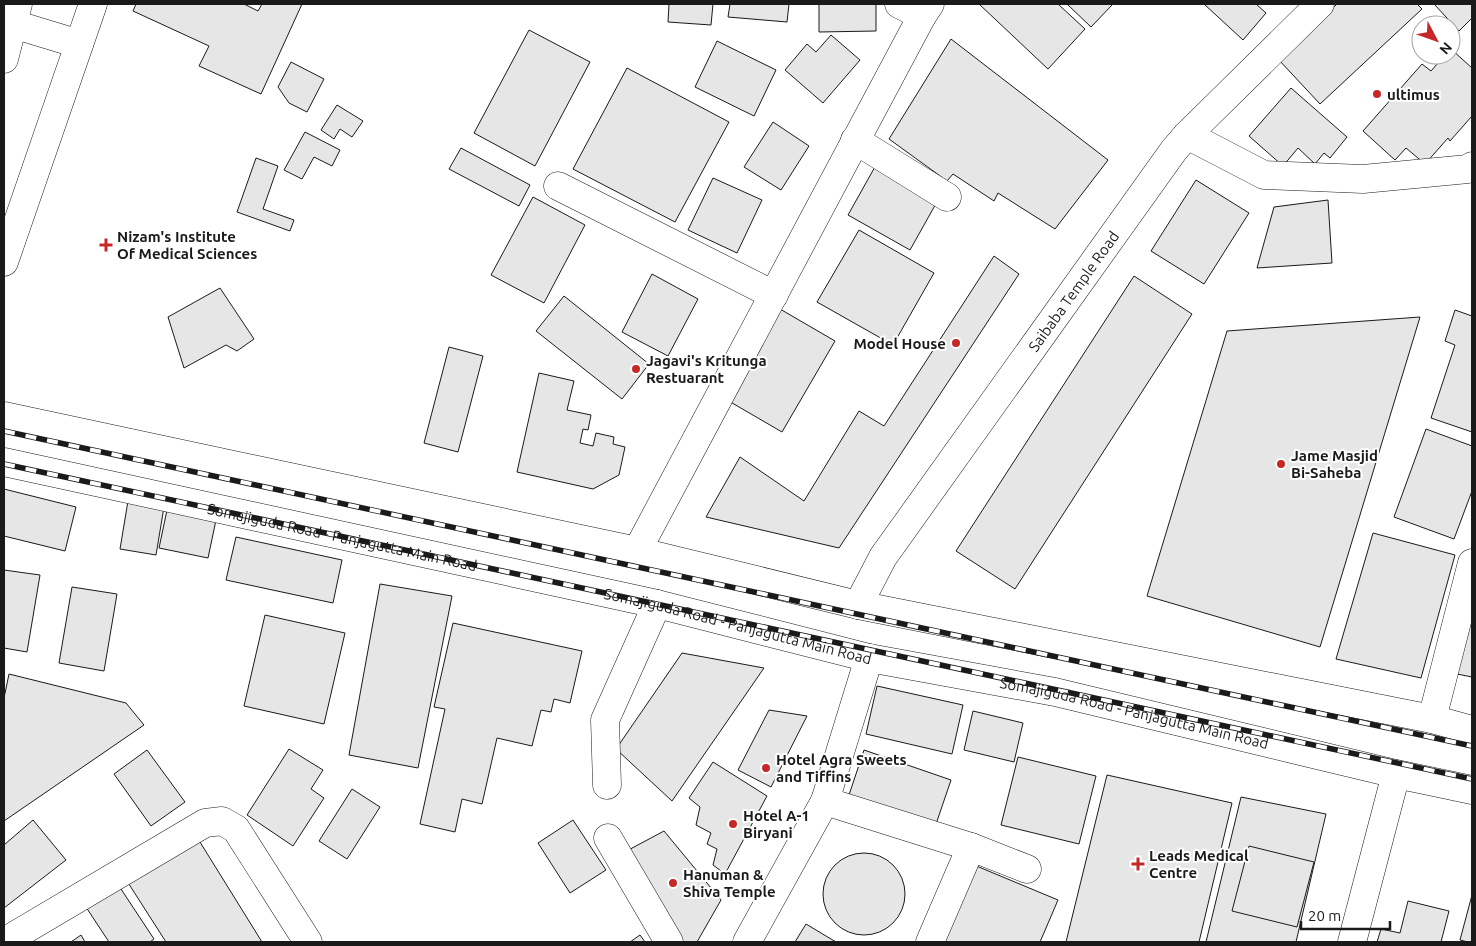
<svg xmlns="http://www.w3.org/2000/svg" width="1476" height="946" viewBox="0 0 1476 946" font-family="Ubuntu,sans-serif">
	<rect width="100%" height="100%" fill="#fff"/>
	<!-- building -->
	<g fill="#e6e6e6" stroke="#1a1a1a">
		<path d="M136,4h108l14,7 4,-7h40l-41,90 -62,-28 10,-20 -76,-35z"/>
		<path d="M669,4h44l-2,21 -43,-3z"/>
		<path d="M730,4h59l-2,18 -59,-5z"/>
		<path d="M819,4h57v27l-57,1z"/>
		<path d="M979,4h79l27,25 -37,40z"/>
		<path d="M1067,4h46l-22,23z"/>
		<path d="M1204,4h52l10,9 -23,27z"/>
		<path d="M1337,4h80l5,5 -102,95 -42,-45z"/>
		<path d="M1434,4h38v14l-13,13z"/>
		<path d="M529,30l61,32 -55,104 -61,-33z"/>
		<path d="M831,35l29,25 -37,43 -38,-33 22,-26 9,8z"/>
		<path d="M951,39l157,121 -53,69 -57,-36 -4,8 -41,-27 -6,7 -58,-42z"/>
		<path d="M717,41l59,29 -22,46 -59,-29z"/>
		<path d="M1451,49l21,19v48l-22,25 -2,-3 -23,26 -19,-16 -11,12 -32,-29 59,-67 9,7 14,-16h6z"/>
		<path d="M291,62l33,17 -17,33 -18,-9 -11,-16z"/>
		<path d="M627,68l102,54 -54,100 -102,-53z"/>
		<path d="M1291,88l56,49 -17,21 -6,-5 -9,11 -17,-16 -15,18 -34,-30z"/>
		<path d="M337,105l26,16 -11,16 -12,-8 -6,10 -13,-9z"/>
		<path d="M773,122l36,24 -28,44 -37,-23z"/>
		<path d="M305,132l35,18 -8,16 -18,-9 -12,22 -18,-9z"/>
		<path d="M461,148l69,37 -11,21 -70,-37z"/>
		<path d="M256,158l22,8 -15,43 31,11 -4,11 -53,-19z"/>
		<path d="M876,165l62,35 -28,50 -62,-35z"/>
		<path d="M713,178l49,22 -25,53 -49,-23z"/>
		<path d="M1196,180l53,33 -45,71 -53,-33z"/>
		<path d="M533,197l52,28 -41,78 -53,-28z"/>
		<path d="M1328,200l4,63 -75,5 17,-61z"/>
		<path d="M859,230l75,43 -41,72 -76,-43z"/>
		<path d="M994,256l25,18 -180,274 -133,-31 34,-60 64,44 55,-90 25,15z"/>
		<path d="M652,274l46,25 -30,57 -46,-24z"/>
		<path d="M1134,276l58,38 -177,275 -59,-38z"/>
		<path d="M220,288l34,51 -17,12 -11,-6 -42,23 -16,-51z"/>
		<path d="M564,296l85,68 -27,35 -86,-68z"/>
		<path d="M780,309l55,32 -53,91 -55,-32z"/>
		<path d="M1455,310l17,6v116l-41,-14 24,-73 -10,-4z"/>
		<path d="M1420,317l-100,330 -173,-51 80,-265z"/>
		<path d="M449,347l34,9 -25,96 -34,-9z"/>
		<path d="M539,373l35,8 -7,29 24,5 -3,15 -5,-1 -3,14 13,3 3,-13 18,4 -1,7 12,3 -6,28 -26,14 -76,-17z"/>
		<path d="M1426,429l46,17v45l-18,48 -60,-22z"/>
		<path d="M4,489l72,18 -11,44 -61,-15z"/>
		<path d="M128,501l36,6 -8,48 -36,-6z"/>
		<path d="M167,510l49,10 -8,38 -49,-10z"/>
		<path d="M1373,533l82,22 -34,123 -85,-19z"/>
		<path d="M236,537l106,23 -9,43 -107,-23z"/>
		<path d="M4,570l36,5 -13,77 -23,-4z"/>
		<path d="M380,584l72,12 -34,172 -69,-13z"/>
		<path d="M72,587l45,7 -13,77 -45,-8z"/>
		<path d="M1472,609v68l-15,-3z"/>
		<path d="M265,615l80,18 -21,91 -80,-18z"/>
		<path d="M453,623l129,28 -12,52 -16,-4 -3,13 -10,-2 -9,36 -35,-8 -15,66 -20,-5 -7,33 -35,-8 25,-115 -11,-2z"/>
		<path d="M682,653l82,15 -92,133 -56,-52z"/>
		<path d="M9,674l117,29 18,22 -140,96v-123z"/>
		<path d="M877,686l86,19 -11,49 -86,-20z"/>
		<path d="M769,710l38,6 -36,71 -33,-17z"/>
		<path d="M973,711l50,12 -9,39 -50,-12z"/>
		<path d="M289,749l34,21 -12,19 13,9 -31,48 -46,-31z"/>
		<path d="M147,750l38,52 -34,24 -37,-52z"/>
		<path d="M864,750l87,30 -17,50 -87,-29z"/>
		<path d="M1018,757l78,19 -17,68 -78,-19z"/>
		<path d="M713,762l54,34 -42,78 -12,-9 4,-16 -10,-5 4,-11 -15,-8 4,-18 -11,-9z"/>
		<path d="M1107,775l125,28 -33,139h-133z"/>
		<path d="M352,789l28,18 -33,52 -28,-18z"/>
		<path d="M1241,797l85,17 -30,128h-90z"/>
		<path d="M33,820l33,40 -62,48v-63z"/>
		<path d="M573,820l33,50 -36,23 -32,-50z"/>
		<path d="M664,831l57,69 -24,42h-25l-51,-88z"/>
		<path d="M195,834l67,108h-96l-41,-64z"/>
		<path d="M1249,846l65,16 -17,65 -65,-16z"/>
		<circle cx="864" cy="894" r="41"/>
		<path d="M974,865l84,35 -18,42h-98z"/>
		<path d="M117,883l37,56 -4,3h-41l-25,-38z"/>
		<path d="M1472,895v47h-4l-8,-2z"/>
		<path d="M1408,901l41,10 -8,31h-64l4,-13 19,4z"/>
		<path d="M806,924l30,18h-41z"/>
		<path d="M81,935l4,7h-14z"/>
		<path d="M640,935l5,7h-15z"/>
	</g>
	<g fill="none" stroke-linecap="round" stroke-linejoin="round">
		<defs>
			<g id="minor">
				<path d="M899,4l23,12"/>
				<path d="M13,24l66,20"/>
				<path d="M4,59l14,-55"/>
				<path d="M1187,135l77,40 99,4 105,-10 4,-3"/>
				<path d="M855,140l92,57"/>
				<path d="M558,186l216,109"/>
				<path d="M4,262l89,-258"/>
				<path d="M637,551l285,-535 8,-12"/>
				<path id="s1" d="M858,605l25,-48 291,-407 13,-15 133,-131"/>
				<path d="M1432,719l40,-156"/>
				<path d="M607,785l-2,-65 52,-116"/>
				<path d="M825,801l146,46 56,22"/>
				<path d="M608,838l61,104"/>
				<path d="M4,942l201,-119 17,-2 14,8 72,113"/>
				<path d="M747,942l78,-141 44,-143"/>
				<path d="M930,942l41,-95"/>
				<path d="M1352,942l44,-168"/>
			</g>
			<g id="highway">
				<path d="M4,416l633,135 221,54 574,114 40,11"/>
				<path id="s2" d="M4,462l653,142 212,54 186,34 341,82 76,16"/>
			</g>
		</defs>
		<!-- minor casing -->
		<use href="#minor" stroke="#1a1a1a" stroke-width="29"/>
		<!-- highway casing -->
		<use href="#highway" stroke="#1a1a1a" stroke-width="29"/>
		<!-- minor -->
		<use href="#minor" stroke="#fff" stroke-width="28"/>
		<!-- highway -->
		<use href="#highway" stroke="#fff" stroke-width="28"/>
		<defs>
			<g id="rail">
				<path d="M4,431l1468,315"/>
				<path id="s3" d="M4,464l1468,315"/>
			</g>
		</defs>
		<!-- rail casing -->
		<use href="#rail" stroke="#1a1a1a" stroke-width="5.5"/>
		<!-- rail -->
		<use href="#rail" stroke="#fff" stroke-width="4" stroke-dasharray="11" stroke-linecap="butt"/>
	</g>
	<!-- markers -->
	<g fill="#c62828" stroke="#fff" stroke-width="2">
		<circle cx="1377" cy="94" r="5"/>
		<path d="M103.5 237.5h5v5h5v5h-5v5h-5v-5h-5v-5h5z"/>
		<circle cx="956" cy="343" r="5"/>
		<circle cx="636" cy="369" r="5"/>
		<circle cx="1281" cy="464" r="5"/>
		<circle cx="766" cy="768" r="5"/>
		<circle cx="733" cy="824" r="5"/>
		<path d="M1135.5 856.5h5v5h5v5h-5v5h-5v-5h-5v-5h5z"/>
		<circle cx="673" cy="883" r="5"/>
	</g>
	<g text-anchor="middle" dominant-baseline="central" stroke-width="4" stroke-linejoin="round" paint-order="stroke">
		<!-- poi labels -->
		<g font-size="15" font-weight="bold" fill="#1a1a1a" stroke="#fff" text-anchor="start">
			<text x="1387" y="94">ultimus</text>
			<text x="117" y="236">Nizam's Institute<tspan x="117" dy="17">Of Medical Sciences</tspan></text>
			<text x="946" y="343" text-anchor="end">Model House</text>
			<text x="646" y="360">Jagavi's Kritunga<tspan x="646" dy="17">Restuarant</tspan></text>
			<text x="1291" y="455">Jame Masjid<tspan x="1291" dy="17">Bi-Saheba</tspan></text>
			<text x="776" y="759">Hotel Agra Sweets<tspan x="776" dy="17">and Tiffins</tspan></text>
			<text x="743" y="815">Hotel A-1<tspan x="743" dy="17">Biryani</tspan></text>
			<text x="1149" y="855">Leads Medical<tspan x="1149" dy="17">Centre</tspan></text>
			<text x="683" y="874">Hanuman &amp;<tspan x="683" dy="17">Shiva Temple</tspan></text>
		</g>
		<!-- street labels -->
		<g font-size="15" fill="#1a1a1a" stroke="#fff">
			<text stroke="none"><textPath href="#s1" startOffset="381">Saibaba Temple Road</textPath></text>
			<text stroke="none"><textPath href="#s3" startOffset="346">Somajiguda Road - Panjagutta Main Road</textPath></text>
			<text stroke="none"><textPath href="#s2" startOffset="752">Somajiguda Road - Panjagutta Main Road</textPath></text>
			<text stroke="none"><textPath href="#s2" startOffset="1158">Somajiguda Road - Panjagutta Main Road</textPath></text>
		</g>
	</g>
	<!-- border -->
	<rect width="1476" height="946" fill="none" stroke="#1a1a1a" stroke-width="10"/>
	<!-- north arrow -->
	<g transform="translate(1436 40) rotate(131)"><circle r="24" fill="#ffffff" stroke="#a3a3a3"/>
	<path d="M0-4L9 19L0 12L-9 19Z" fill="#c62828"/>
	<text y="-8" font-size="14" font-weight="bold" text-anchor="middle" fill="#1a1a1a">N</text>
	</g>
	<!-- scale -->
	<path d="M1301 921v8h89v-8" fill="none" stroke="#1a1a1a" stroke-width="2.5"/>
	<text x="1308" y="921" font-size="15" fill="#1a1a1a" stroke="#ffffff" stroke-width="4" paint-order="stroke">20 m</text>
</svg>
